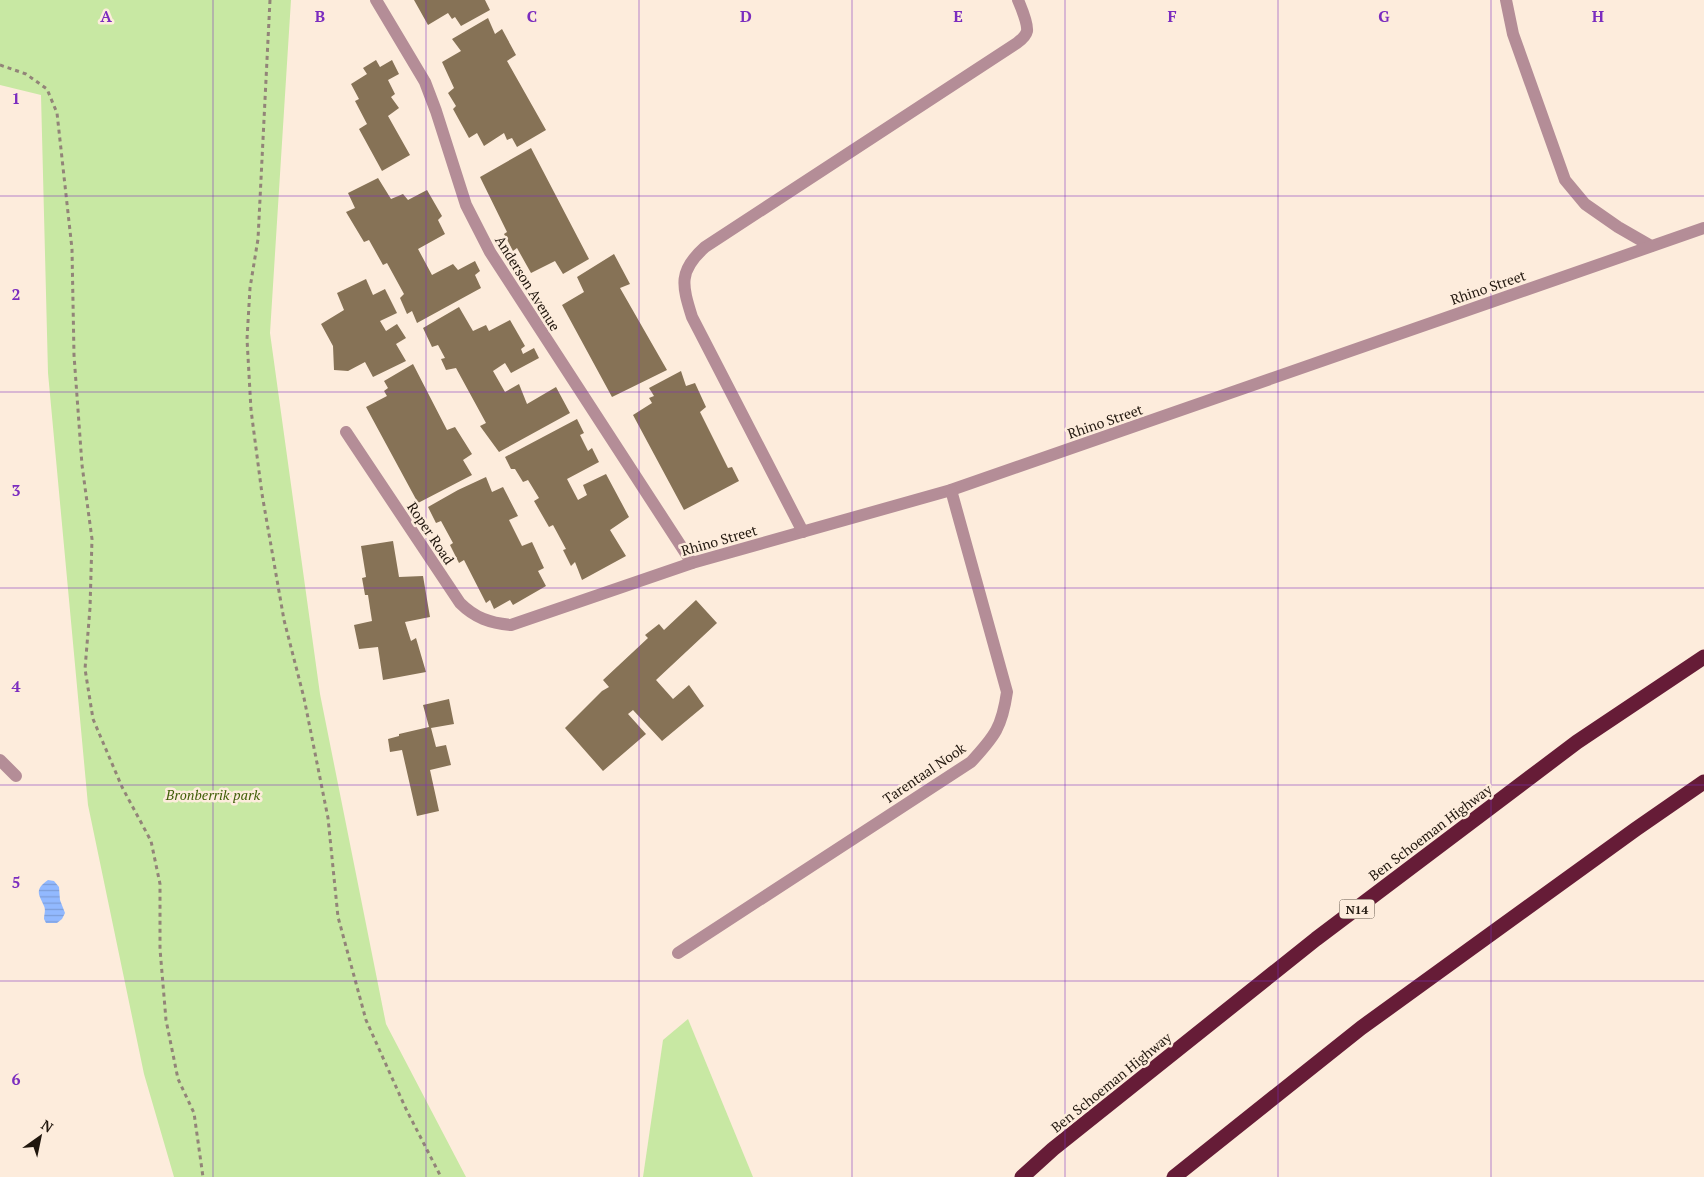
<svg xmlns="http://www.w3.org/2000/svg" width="1704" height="1177" viewBox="0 0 1704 1177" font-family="'PT Serif',serif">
	<defs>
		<pattern id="water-rules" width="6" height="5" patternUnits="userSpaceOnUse" patternTransform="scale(1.25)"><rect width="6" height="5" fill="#92b9ff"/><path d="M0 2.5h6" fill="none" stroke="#7e9ed9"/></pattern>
	</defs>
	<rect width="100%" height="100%" fill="#fdecdc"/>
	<!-- park -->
	<g fill="#c8e8a3">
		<path d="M0,0h291l-21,333 50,361 66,330 80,153h-292l-30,-103 -56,-269 -40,-432 -7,-278 -41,-10z"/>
		<path d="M688,1019l65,158h-110l20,-137z"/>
	</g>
	<!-- water -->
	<path fill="url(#water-rules)" d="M48,880l6,1 5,6 1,13 5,13 -3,6 -5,4h-11l-2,-4c0,-4 2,-9 0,-13 -5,-12 -10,-16 4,-26z"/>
	<!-- building -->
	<g fill="#867256">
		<path d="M414,0h71l5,10 -29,16 -6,-9 -3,2 -4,-6 -20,12z"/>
		<path d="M488,18l7,16 7,-5 14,26 -9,6 39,69 -29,17 -5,-9 -5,2 -3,-7 -20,13 -7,-13 -8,5 -16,-29 3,-3 -8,-13 6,-5 -12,-26 19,-11 -9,-12z"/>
		<path d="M376,60l4,7 12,-7 7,14 -11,6 7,14 -4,3 8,11 -11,8 22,39 -28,16 -23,-42 8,-5 -12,-23 4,-2 -8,-15 16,-10 -4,-6z"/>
		<path d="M531,148l58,111 -26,15 -8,-13 -24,12 -14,-25 -4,3 -9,-17 3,-2 -27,-55z"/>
		<path d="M378,178l13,21 12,-5 5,6 19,-10 15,26 -4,4 7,14 -27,15 14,26 21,-11 5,6 17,-9 5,10 -5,4 6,13 -64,35 -5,-12 -5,3 -7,-16 4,-4 -17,-31 -4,2 -14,-25 -5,2 -18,-30 9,-4 -7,-15z"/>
		<path d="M614,254l16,30 -10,4 47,82 -55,27 -50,-92 22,-13 -7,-15z"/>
		<path d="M366,279l7,16 12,-6 12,24 -17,8 6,10 11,-7 9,14 -10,6 10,17 -33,16 -8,-15 -17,9 -14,-1 -1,-24 -12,-22 23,-14 -7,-17z"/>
		<path d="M459,307l14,24 13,-6 3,6 21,-11 15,26 -4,3 2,5 11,-6 5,10 -28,15 -6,-10 -12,8 12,21 14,-8 8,20 29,-17 14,26 -71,39 -19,-26 6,-3 -30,-55 -10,2 -5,-11 4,-1 -7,-13 -6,2 -9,-19z"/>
		<path d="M413,364l34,66 8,-3 17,27 -9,6 9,15 -54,28 -52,-96 21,-11 -3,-5 4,-3 -4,-7z"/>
		<path d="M681,371l5,15 9,-3 11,24 -6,5 28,56 4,-1 7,14 -55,29 -51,-95 19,-12 -3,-5 5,-2 -5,-8z"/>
		<path d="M577,419l7,14 -4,2 8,16 4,-3 7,14 -32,17 11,21 9,-5 -4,-10 23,-11 23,43 -19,13 16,26 -44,24 -7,-18 -4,4 -8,-16 3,-1 -13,-24 -4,2 -15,-26 5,-3 -11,-18 -5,2 -8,-13h-4l-6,-12z"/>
		<path d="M486,477l6,15 11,-5 15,29 -9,4 13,26 10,-4 12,26 -6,3 8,15 -33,19 -3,-5 -16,9 -4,-9 -4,3 -22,-43 -5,3 -9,-18 3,-2 -12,-22 -5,2 -8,-16 30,-17z"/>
		<path d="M393,541l6,36 24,-1 7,41 -25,5 6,19 5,-3 10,34 -43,8 -5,-33 -19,2 -5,-24 18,-4 -4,-26h-3l-3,-17 4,-1 -5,-31z"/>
		<path d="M696,600l21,23 -61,57 17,19 16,-14 15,21 -42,35 -29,-31 -5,4 18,20 -43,37 -38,-43 37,-37 7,-4 -6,-7 45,-42 -3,-3 14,-11 5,6z"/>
		<path d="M449,699l5,25 -23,4 5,19 10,-2 5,20 -21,5 9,41 -22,5 -15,-66 -12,2 -2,-13 11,-3v-2l30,-7 -6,-22z"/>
	</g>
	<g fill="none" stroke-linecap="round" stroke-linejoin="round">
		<!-- path -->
		<g stroke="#928478" stroke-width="3" stroke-dasharray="4 4" stroke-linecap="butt">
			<path d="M270,0l-12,239 -8,49 -3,51 4,71 11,84 22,126 20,78 24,120 10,99 28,103 40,89 35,68"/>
			<path d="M0,65l26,9 21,15 10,24 15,136 2,106 8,110 10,74 -2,69 -5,61 8,50 29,68 29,54 9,43v65l6,71 12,59 16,34 9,64"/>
		</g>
		<!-- minor -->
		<g stroke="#b48d97" stroke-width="12">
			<path d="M376,0l49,82 11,29 30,94 24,47 202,311"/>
			<path d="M1506,0l7,34 52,146 20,24 33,23 33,19"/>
			<path d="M346,432l114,171c15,15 30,20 51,22l181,-62 259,-73 753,-262"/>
			<path d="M803,532l-111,-215c-10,-32 -14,-46 13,-70l312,-204c4,-3 9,-7 10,-12 1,-7 -6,-24 -9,-31"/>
			<path d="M0,760l16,16"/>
			<path d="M678,953l293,-191c24,-26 31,-35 36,-70l-56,-202"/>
		</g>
		<!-- highway -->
		<g stroke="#661c37" stroke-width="15">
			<path d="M1022,1177l31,-28 263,-210 261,-197 127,-85"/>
			<path d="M1174,1177l187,-149 275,-199 68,-47"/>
		</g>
	</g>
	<!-- grid -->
	<path fill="none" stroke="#7b2cbf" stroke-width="1" stroke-opacity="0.55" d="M213,0v1177M426,0v1177M639,0v1177M852,0v1177M1065,0v1177M1278,0v1177M1491,0v1177M0,196h1704M0,392h1704M0,588h1704M0,785h1704M0,981h1704"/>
	<g text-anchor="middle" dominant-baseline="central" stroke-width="5" stroke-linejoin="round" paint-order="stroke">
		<!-- shield labels -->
		<rect fill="#fdecdc" stroke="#62564b" stroke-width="1" x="1339.5" y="899.5" width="35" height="19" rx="4"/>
		<g font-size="12" font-weight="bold" fill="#20160d">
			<text x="1357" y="909">N14</text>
		</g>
		<!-- street labels -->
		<g font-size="14" fill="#20160d" stroke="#fdecdc">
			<text transform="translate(528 283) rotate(58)">Anderson Avenue</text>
			<text transform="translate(1488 287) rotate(-19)">Rhino Street</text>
			<text transform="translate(1105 421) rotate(-19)">Rhino Street</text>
			<text transform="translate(431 533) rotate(56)">Roper Road</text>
			<text transform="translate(719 540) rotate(-16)">Rhino Street</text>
			<text transform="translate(924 773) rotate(-34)">Tarentaal Nook</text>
			<text transform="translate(1430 832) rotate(-37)">Ben Schoeman Highway</text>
			<text transform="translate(1111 1082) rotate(-39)">Ben Schoeman Highway</text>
		</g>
		<!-- park labels -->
		<g font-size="14" font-style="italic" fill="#405e08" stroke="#fdecdc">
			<text x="213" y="794">Bronberrik park</text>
		</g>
	</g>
	<g font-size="16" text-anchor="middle" font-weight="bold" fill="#7b2cbf" stroke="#fdecdc" stroke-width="5" stroke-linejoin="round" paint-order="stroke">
		<text x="106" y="22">A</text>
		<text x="320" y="22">B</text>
		<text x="532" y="22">C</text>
		<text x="746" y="22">D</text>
		<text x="958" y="22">E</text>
		<text x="1172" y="22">F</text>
		<text x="1384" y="22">G</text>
		<text x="1598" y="22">H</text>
		<text x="16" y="104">1</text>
		<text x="16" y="300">2</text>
		<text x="16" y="496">3</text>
		<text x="16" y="692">4</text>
		<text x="16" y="888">5</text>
		<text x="16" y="1085">6</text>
	</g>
	<!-- north arrow -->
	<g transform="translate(40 1137) rotate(33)" stroke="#fdecdc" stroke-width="4" paint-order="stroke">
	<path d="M0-4L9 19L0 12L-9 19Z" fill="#20160d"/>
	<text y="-8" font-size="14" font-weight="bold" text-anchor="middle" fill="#20160d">N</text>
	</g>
</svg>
